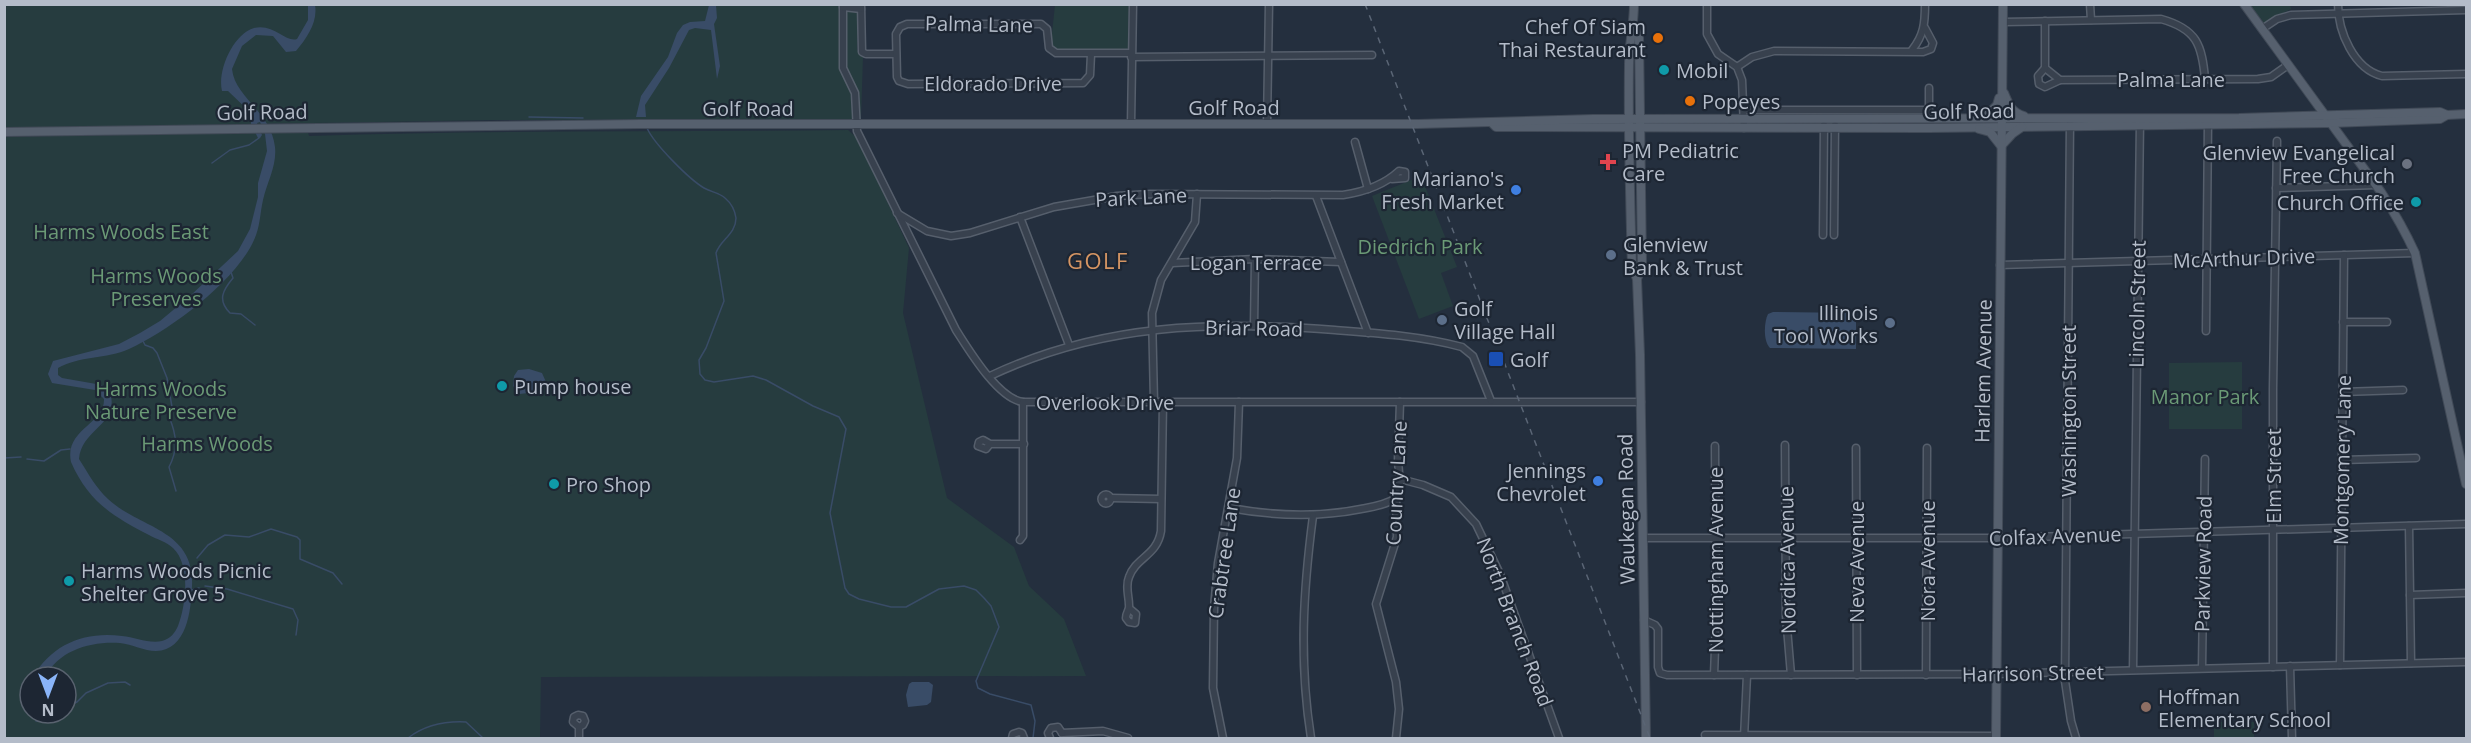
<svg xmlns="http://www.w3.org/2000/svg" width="2471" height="743" viewBox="0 0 2471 743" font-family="'Open Sans',sans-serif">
	<rect width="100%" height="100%" fill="#242f3e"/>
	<!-- green -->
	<g fill="#263c3f" fill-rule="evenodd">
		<path d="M4,5h855l-2,44 6,8 -2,62 -366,1 -490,8z"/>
		<path d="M1055,5h74l-1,43 -2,2 -71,-1 -4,-7z"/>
		<path d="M2250,5h40l1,4 -27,14z"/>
		<path d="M848,130l10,9 51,109 -6,65 44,185 67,49 15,39 35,33 22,57 -545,1 -1,61h-535l-1,-601 304,-5 1,4c179,-6 359,-4 539,-6zM30,677h36v36h-36z"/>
		<path d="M1421,176l36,91 -16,6 12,33 -34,13 -47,-123z"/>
		<path d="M2242,362v67h-73v-66z"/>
		<rect x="2214" y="722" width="40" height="16"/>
	</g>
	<!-- water -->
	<g fill="#394c67">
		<path d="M308,5h7c3,17 -8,33 -19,46l-10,1 -13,-16 -17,-1 -14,11 -10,23c3,29 39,42 43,78 2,19 -8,35 -12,53 -3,13 -3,28 -9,40 -18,41 -85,91 -125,109 -22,10 -51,7 -71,19v7l4,3 40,7 8,7c10,33 -28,36 -31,67 9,14 17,29 29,40 32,30 87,30 84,87 -1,25 -5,64 -36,65 -12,0 -24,-7 -36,-8 -29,-2 -61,7 -75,34h-12c19,-33 52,-46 89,-41 13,1 27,8 40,5 8,-2 13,-8 16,-15 8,-21 13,-61 -5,-78 -6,-6 -17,-9 -24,-13 -37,-19 -61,-34 -78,-73 -7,-33 34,-38 33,-63l-9,-9 -43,-7 -4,-9 5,-13 66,-17 21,-11 20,-12 30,-25 48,-45 12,-22 8,-32v-14l9,-32 -2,-17 -5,-12 -3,1 5,12 -2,3h-2l-7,-14v-11l-23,-22h-6c-5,-20 11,-57 32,-63 20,-5 32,15 43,11l11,-19z"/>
		<path d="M709,5h7l1,13 -3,6 6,42 -3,13 -6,-49 -16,-2 -6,2 -20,38 -24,37 1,12h-10l5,-21 27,-39 9,-24 6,-8 7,-3 15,-1z"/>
		<path d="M1773,312l83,1v36l-86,-1c-7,-7 -6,-26 -2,-34z"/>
		<path d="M529,369l13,4 4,9c-4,12 -15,10 -26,12l-7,-8 1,-10 4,-6z"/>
		<path d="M912,682h17l4,3 -2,17 -4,3 -19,2 -2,-12 3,-11z"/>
	</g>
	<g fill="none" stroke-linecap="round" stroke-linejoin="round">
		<!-- stream -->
		<g stroke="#394c67" stroke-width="1.5">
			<path d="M529,117l54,1"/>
			<path d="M647,128c7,16 42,51 57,60 7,4 16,5 21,10 6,5 10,13 11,20 0,16 -16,22 -20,35l8,48 -18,47 -7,12 1,14 5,6 9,2 39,-6 13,4 47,26 26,11 7,12 -16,84 15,75 4,6 10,5 32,8h15l33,-18 25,-3 12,4 8,8 7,8 8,21 -23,54 2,7 12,6 41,11 4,16 -2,17"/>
			<path d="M212,163l18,-13 19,-5 10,-7"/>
			<path d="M231,272l2,6c-10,12 -16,22 -3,35l11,1 14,11"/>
			<path d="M143,341l2,4 8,3 4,5 10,25 5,29 -3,10c8,18 9,33 0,50l7,24"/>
			<path d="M4,458l17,-1"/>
			<path d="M27,459l17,2 17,-11 9,-1"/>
			<path d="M197,558l11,-13 17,-10 24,2 22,-8 26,8 3,3v19l33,14 9,11"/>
			<path d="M205,586l22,3 66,20 5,11 -2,15"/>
			<path d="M192,590l7,-2"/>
			<path d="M66,707l11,-5 9,-9 22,-10 17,-1 5,3"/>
			<path d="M36,721l11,-1 5,-7"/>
			<path d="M408,738c17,-13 37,-17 58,-16l17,16"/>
		</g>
		<defs>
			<g id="minor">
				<path d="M843,4v64l12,25 2,38 99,199c13,20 42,69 67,72h618"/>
				<path d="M861,4l1,48 4,2h30"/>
				<path d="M1707,4v30l11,20 19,13 5,13 2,48"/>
				<path d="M2090,4l1,16"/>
				<path d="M2338,4c0,28 16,65 44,72l84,-2"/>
				<path d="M843,7l18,2"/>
				<path d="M2045,21v47l15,12 198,-1 13,-2 17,-12"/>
				<path d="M2003,22l158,-3c36,10 41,26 44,60"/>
				<path d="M2262,29l15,-10 14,-4 175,-5"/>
				<path d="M1912,50c12,-15 13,-27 13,-46"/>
				<path d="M1091,54l-1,21 -7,8 -175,1 -9,-3 -2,-4 -1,-43 4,-7 7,-3h134l6,5 2,19 7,5h75"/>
				<path d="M1131,57l241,-2"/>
				<path d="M1737,67l15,-10 22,-6 149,1 8,-3 2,-6 -8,-15"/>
				<path d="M2045,68l-7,8 1,8 6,3 15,-7"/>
				<path d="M1744,110h185"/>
				<path d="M1929,112v-24"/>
				<path d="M2070,122l-5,559 6,40 5,17"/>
				<path d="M1131,124l2,-120"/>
				<path d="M1267,124l2,-120"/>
				<path d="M1355,142l13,47"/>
				<path d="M2276,188l100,-3"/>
				<path d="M1316,196l52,137"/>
				<path d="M897,213l30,18 24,5 19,-3 84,-26 63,-11 33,-2 193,1c20,-3 41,-10 56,-24l6,1v6l-13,1"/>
				<path d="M1020,217l49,128"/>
				<path d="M1823,235l1,-110"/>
				<path d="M1834,235l1,-110"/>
				<path d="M1172,263l83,-4 86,3"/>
				<path d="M2000,265l415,-12"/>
				<path d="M2343,322h44"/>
				<path d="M1254,326l1,-67"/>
				<path d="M2206,331l2,-209"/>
				<path d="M990,376c112,-53 223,-55 345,-46 42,3 86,6 127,17l11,9 18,45"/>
				<path d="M2342,392l61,-2"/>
				<path d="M1154,402l-2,-89 9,-33 34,-58 2,-28"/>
				<path d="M990,444l-4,5 -8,-3 1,-4 4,-2 7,4h34"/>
				<path d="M1785,445l1,171 5,59"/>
				<path d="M1856,448l1,227"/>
				<path d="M2341,460l75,-2"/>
				<path d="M1400,479l23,6 28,12 25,27 24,50 59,164"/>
				<circle cx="1106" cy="499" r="4.5"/>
				<path d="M1111,498l50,1"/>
				<path d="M1230,508c44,8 86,10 131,1 11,-2 25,-4 35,-11"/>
				<path d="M2409,526l2,137"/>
				<path d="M1643,538h355l468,-14"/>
				<path d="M1020,540l3,-4v-134"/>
				<path d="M2410,595l56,-2"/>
				<path d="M1130,609l6,5 -1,9 -6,-1 -3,-4c0,-6 4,-8 3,-13 0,-9 -4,-19 0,-28 7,-20 28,-21 32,-46l2,-129"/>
				<path d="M1644,620l11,5 3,4v38l2,6 7,2 329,-1 470,-12"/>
				<path d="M2340,665l4,-410"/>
				<path d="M2290,666l2,72"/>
				<path d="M2273,667v-278l4,-248"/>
				<path d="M2202,668l3,-209"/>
				<path d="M2133,670l7,-549"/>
				<path d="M1714,675l2,-52 -1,-177"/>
				<path d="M1926,675l1,-227"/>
				<path d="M579,727l4,-2 2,-4 -2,-5 -5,-1 -4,2 -1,5 6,5v11"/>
				<path d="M1062,733l41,-2 25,7"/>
				<path d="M1705,735l291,1"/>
				<path d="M1012,738l1,-4 6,-2 3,1 2,5"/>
				<path d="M1050,738l-2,-5 3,-5 7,-1 4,6"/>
				<path d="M1223,738l-10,-50 1,-80 4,-45 19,-105 2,-56"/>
				<path d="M1311,738c-12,-77 -8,-146 2,-222"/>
				<path d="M1396,738l3,-29 -3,-27 -20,-78 21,-67 -1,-39 4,-14 -2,-23 2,-59"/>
				<path d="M1744,738l3,-63"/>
			</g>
			<g id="major">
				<path d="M1634,4c0,21 -5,39 -5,60 -1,67 1,135 3,202l5,13 3,76 6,383"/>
				<path d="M2244,4l137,188c13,20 24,39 34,61l51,231"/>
				<path d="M1634,27l5,11 3,227 -5,14"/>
				<path d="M2004,93c5,12 7,19 20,23"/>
				<path d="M1984,118l13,-13 2,-7"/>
				<path d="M1492,123l4,4h17l416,1 402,-5 109,-4 7,-4"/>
				<path d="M1979,129l11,3 11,14 11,-12 10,-7"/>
				<path d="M4,132l636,-8h778l175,-5 646,-1 201,-6 7,3 19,-1"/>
				<path d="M1996,738l7,-734"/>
			</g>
		</defs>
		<!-- minor casing -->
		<use href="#minor" stroke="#565f6c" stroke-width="9"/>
		<!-- major casing -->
		<use href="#major" stroke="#414a57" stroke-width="10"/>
		<!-- minor -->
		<use href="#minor" stroke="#38414e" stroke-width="6"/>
		<!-- major -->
		<use href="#major" stroke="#56606e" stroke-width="8"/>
		<!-- rail -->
		<path stroke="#5a6575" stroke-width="1.5" stroke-dasharray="6 6" stroke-linecap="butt" d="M1365,4l285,734"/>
	</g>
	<!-- markers -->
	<g fill="#e8710a" stroke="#1d2633" stroke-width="2">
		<circle cx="1658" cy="38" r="6"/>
		<circle cx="1690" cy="101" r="6"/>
	</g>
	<g fill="#0f9aa8" stroke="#1d2633" stroke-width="2">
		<circle cx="1664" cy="70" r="6"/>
		<circle cx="2416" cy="202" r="6"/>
		<circle cx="502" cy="386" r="6"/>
		<circle cx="554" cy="484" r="6"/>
		<circle cx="69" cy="581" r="6"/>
	</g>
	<path fill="#e0444e" stroke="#1d2633" stroke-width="2" d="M1605 153h6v6h6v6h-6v6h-6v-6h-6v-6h6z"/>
	<circle fill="#6b7280" stroke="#1d2633" stroke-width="2" cx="2407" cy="164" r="6"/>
	<g fill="#3f7fe0" stroke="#1d2633" stroke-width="2">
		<circle cx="1516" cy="190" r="6"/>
		<circle cx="1598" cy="481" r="6"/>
	</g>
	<g fill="#5c6f8a" stroke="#1d2633" stroke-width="2">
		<circle cx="1611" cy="255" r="6"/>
		<circle cx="1442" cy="320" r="6"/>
		<circle cx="1890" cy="323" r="6"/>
	</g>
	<rect fill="#1a4fb4" stroke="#1d2633" stroke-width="2" x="1488" y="351" width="16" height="16" rx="3"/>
	<circle fill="#8d6e63" stroke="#1d2633" stroke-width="2" cx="2146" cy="707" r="6"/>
	<g text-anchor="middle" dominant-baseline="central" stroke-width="4.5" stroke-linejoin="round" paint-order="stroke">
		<!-- street labels -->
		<g font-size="20" fill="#b4bcc9" stroke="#1d2633">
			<text transform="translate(979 24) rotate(1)">Palma Lane</text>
			<text x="2171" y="79">Palma Lane</text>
			<text x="993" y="83">Eldorado Drive</text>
			<text x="1234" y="107">Golf Road</text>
			<text x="748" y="108">Golf Road</text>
			<text transform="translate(1969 111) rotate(-1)">Golf Road</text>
			<text transform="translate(262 112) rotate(-1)">Golf Road</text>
			<text transform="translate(1141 197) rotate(-3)">Park Lane</text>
			<text transform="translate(2244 258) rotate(-2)">McArthur Drive</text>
			<text x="1256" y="262">Logan Terrace</text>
			<text transform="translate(2137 304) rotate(-89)">Lincoln Street</text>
			<text transform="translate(1254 328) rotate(1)">Briar Road</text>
			<text transform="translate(1983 371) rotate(-89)">Harlem Avenue</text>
			<text x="1105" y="402">Overlook Drive</text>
			<text transform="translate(2068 411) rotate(-90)">Washington Street</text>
			<text transform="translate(2342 460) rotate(-89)">Montgomery Lane</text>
			<text transform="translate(2273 476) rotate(-90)">Elm Street</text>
			<text transform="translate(1396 483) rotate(-87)">Country Lane</text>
			<text transform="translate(1626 509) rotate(-91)">Waukegan Road</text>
			<text transform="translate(2055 536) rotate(-2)">Colfax Avenue</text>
			<text transform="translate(1224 553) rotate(-82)">Crabtree Lane</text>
			<text transform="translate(1715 560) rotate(-90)">Nottingham Avenue</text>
			<text transform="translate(1787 560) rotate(-91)">Nordica Avenue</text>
			<text transform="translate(1927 561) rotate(-90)">Nora Avenue</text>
			<text transform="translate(1856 562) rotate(-90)">Neva Avenue</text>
			<text transform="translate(2203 564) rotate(-89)">Parkview Road</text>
			<text transform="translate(1515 622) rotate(69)">North Branch Road</text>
			<text transform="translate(2033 673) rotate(-1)">Harrison Street</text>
		</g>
		<!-- poi labels -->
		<g font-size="20" fill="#b4bcc9" stroke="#1d2633" text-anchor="start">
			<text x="1646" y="26" text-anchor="end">Chef Of Siam<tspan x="1646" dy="23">Thai Restaurant</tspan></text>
			<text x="1676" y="70">Mobil</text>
			<text x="1702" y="101">Popeyes</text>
			<text x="1622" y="150">PM Pediatric<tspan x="1622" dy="23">Care</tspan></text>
			<text x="2395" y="152" text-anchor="end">Glenview Evangelical<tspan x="2395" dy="23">Free Church</tspan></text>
			<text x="1504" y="178" text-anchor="end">Mariano's<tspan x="1504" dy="23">Fresh Market</tspan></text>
			<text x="2404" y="202" text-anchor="end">Church Office</text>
			<text x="1623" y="244">Glenview<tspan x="1623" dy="23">Bank &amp; Trust</tspan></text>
			<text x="1454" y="308">Golf<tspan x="1454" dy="23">Village Hall</tspan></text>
			<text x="1878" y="312" text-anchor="end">Illinois<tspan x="1878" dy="23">Tool Works</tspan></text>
			<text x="1510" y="359">Golf</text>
			<text x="514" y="386">Pump house</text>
			<text x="1586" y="470" text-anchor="end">Jennings<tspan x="1586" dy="23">Chevrolet</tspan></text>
			<text x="566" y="484">Pro Shop</text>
			<text x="81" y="570">Harms Woods Picnic<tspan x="81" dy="23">Shelter Grove 5</tspan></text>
			<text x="2158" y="696">Hoffman<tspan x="2158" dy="23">Elementary School</tspan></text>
		</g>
		<!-- park labels -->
		<g font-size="20" fill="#6b9a76" stroke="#1d2633">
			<text x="121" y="231">Harms Woods East</text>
			<text x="1420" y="246">Diedrich Park</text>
			<text x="156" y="275">Harms Woods<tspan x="156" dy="23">Preserves</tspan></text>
			<text x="161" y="388">Harms Woods<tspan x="161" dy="23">Nature Preserve</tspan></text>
			<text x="2205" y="396">Manor Park</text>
			<text x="207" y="443">Harms Woods</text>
		</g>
		<!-- quarter labels -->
		<g font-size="22" letter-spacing="1.5" fill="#d59563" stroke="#1d2633">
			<text x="1098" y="260">GOLF</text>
		</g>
	</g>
	<!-- border -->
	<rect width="2471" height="743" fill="none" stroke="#b4bcc9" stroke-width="12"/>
	<!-- north arrow -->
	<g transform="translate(48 695) rotate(180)"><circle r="28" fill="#1d2633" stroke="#59626f" stroke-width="1.5"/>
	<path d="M0-4.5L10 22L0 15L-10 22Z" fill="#8ab4f8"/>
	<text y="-9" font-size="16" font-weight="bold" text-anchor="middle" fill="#b4bcc9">N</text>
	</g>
</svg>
